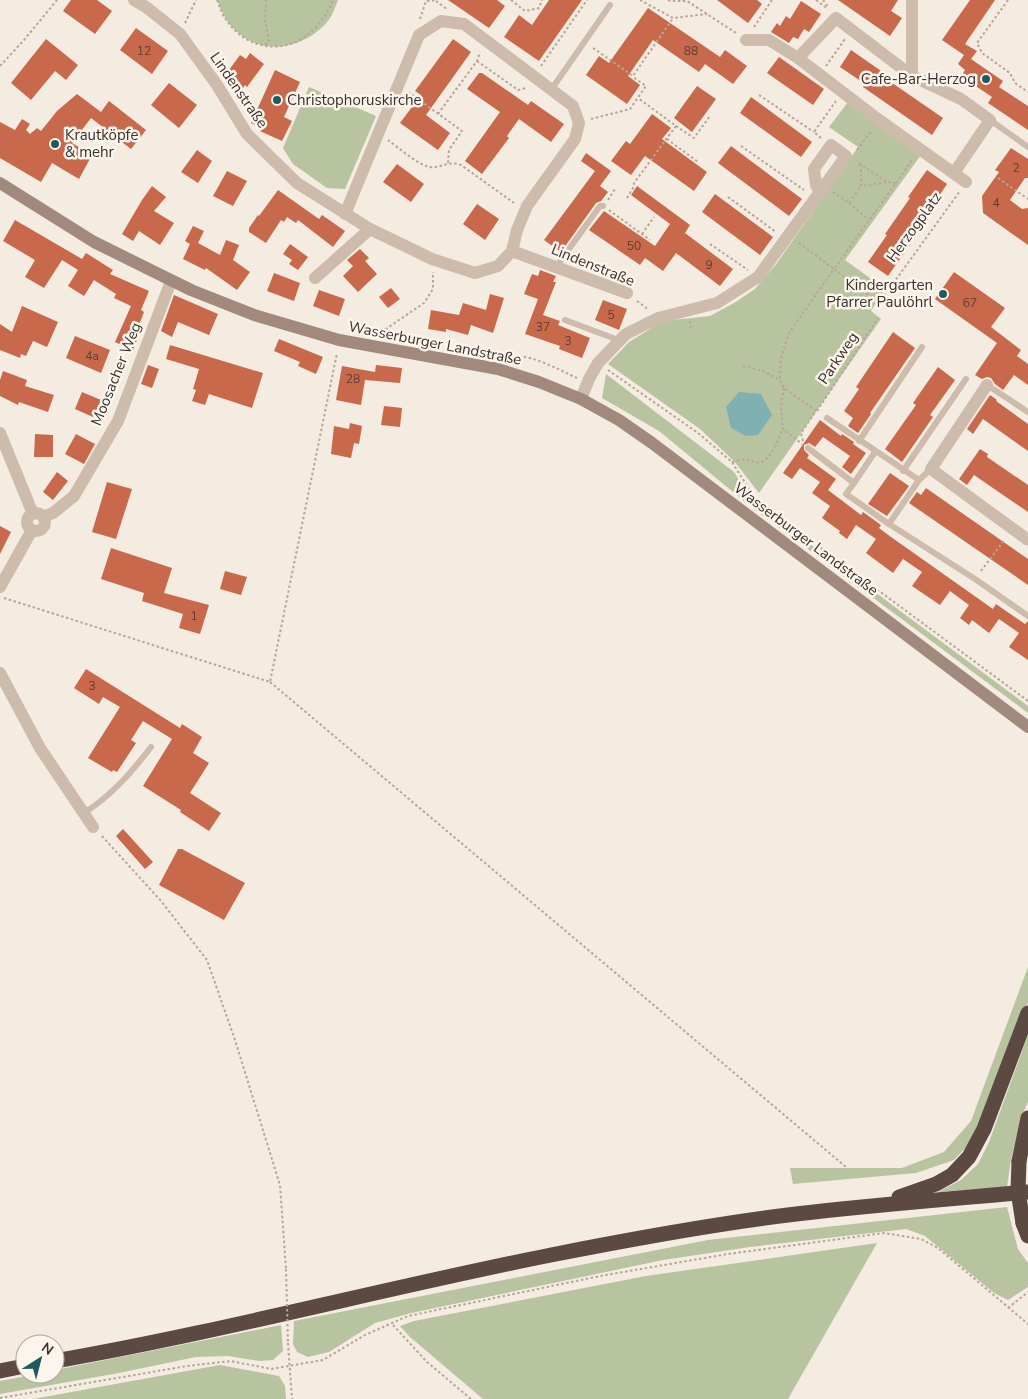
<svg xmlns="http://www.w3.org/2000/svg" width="1028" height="1399" viewBox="0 0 1028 1399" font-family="'Nunito Sans',sans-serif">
	<rect width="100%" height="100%" fill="#f4ebe1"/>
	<!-- green -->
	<g fill="#b8c4a0">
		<path d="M217,0h121c-3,7 -5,15 -10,21 -23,28 -66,36 -93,9 -9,-8 -13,-19 -18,-30z"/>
		<path d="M309,87l67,29 -31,73 -18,-1 -34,-24 -10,-16z"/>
		<path d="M848,102l73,53 -76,105 40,29 -14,22 10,8 -122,174 -25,-32 -34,-32 -92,-65 21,-22 34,-21 47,-5 24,-13 21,-14 22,-26 81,-116 -29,-20z"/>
		<path d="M606,374l128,98 17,28 277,206v7l-278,-207 -91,-75 -57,-33z"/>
		<path d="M1028,967v35l-51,134 -23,24 -38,13 -123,11 -3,-16h112l42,-16 27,-31z"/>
		<path d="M1028,1035v67l-5,11 -12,46 -4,28 -69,5 23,-12 17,-16 11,-22z"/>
		<path d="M1007,1207l11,42 10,14v24l-20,13 -14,-7 -69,-57 -19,-7 -156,18 -87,13 -252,53 -36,10 -46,29 -21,5 -11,-5 -4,-8 1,-23 414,-81z"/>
		<path d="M877,1243l-89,156h-305l-73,-62 -10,-11 14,-5 232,-45z"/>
		<path d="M281,1325l2,26 -10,9 -13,1 -32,-5 -32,1 -77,16 -119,21v-13l37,-7h18v-4z"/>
		<path d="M220,1365l59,11 6,10 1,13h-253z"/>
	</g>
	<!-- water -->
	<path fill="#7fb0b2" d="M739,392l22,2 11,21 -14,20 -12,1 -15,-8 -5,-21z"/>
	<!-- building -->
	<g fill="#c8694b">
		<path d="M71,0h26l15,11 -17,23 -32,-23z"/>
		<path d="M448,0h49l8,6 -16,22z"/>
		<path d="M549,0h33l-43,61 -35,-24 15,-22 13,10z"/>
		<path d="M717,0h40l5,4 -14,19z"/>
		<path d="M838,0h60l-7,11 11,7 -12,18z"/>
		<path d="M970,0h25l-30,44 12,7 -6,8 32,22 -4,6 29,19v24l-40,-27 4,-6 -31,-21 4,-6 -7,-6 6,-9 -22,-15z"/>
		<path d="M801,1l20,13 -12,18 -5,-3 -6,10 -5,-2 -4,6 -18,-11 6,-9 3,3 6,-10 4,3z"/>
		<path d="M648,8l72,49 5,-7 22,16 -14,18 -28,-20 -6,8 -46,-32 -25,36 12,9 -13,19 -41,-29 13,-19 10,7z"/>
		<path d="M136,28l32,23 -16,23 -32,-24z"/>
		<path d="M46,39l32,26 -12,15 -11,-9 -24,29 -20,-17z"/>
		<path d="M453,39l18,13 -45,63 24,18 -12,17 -38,-27 21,-28 -6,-4z"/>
		<path d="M851,50l33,23 -2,3 61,42 -11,17 -69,-48 2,-3 -25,-17z"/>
		<path d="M250,53l14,11 -17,23 -2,-2 -2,3 -17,-14 14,-19 6,4z"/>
		<path d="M779,57l45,32 -11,16 -46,-32z"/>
		<path d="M275,70l25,12 -16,35 8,4 -10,20 -22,-10 2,-3 -11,-5z"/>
		<path d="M479,73h3l46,32 3,-4 33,23 -13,18 -32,-23 -12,17 2,2 -27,36 -17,-13 35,-49 -33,-23z"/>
		<path d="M169,83l28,22 -18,23 -28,-23z"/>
		<path d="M697,86l19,13 -24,33 -18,-14z"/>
		<path d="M77,94l24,18 8,-11 37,29 -15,19 -40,-31 -19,25 20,12 -13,24 -27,-16 -11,19 -41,-24v-36l15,8 7,-11 8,5 -4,6 4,4 7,-6 4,3 16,-20z"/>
		<path d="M751,97l61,45 -11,15 -61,-44z"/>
		<path d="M652,114l19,14 -9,11 45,33 -13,19 -49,-35 -14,19 -20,-14 15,-20 4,3z"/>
		<path d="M731,146l71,53 -13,17 -71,-53z"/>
		<path d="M1011,148l17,11v19h-3l-15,22 12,9 6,-1v37l-45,-32 -1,-17 17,-24 -4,-2z"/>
		<path d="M197,150l15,11 -14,22 -17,-11z"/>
		<path d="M586,153l25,18 -11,15 8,6 -7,9 -5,2 -35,49 -17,-12 51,-69 -14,-10z"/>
		<path d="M397,164l27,20 -13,18 -28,-20z"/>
		<path d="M927,170l20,14 -42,64 2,1 -19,27 -20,-14 19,-27 -2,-1 25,-36 -2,-1z"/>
		<path d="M227,171l20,10 -14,25 -20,-10z"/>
		<path d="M152,186l14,11 -12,14 20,12 -14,22 -21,-14 -6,10 -11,-7 20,-34z"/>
		<path d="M637,186l53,39 -5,8 48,36 -13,17 -44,-33 -13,18 -18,-13 -5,7 -51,-35 15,-19 51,35 15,-22 -39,-29z"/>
		<path d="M278,190l41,29 3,-4 23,16 -12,16 -35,-27 -2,3 -9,-6 -3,5 -3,-2 -15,23 -17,-11v-4l9,-13 1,1z"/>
		<path d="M715,194l58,43 -13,18 -58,-43z"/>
		<path d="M477,204l22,15 -14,21 -22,-16z"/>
		<path d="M15,220l67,39 4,-6 27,17 -3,4 39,17 -8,19 3,2 -5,13 3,2 -9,23 -18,-8 16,-36 -17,-8 2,-4 -22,-14 -10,16 -16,-10 10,-16 -16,-10 -18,28 -19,-11 10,-17 -32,-19z"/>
		<path d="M193,226l11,5 -6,12 22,12 6,-15 13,5 -6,15 17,12 -13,18 -31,-22 -1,2 -22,-11 7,-15 -5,-3z"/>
		<path d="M290,244l18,13 -10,13 -9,-6 3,-4 -9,-6z"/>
		<path d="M360,249l9,9 -4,3 12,13 -19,18 -15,-16 10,-10 -6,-6z"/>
		<path d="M540,270l16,6 -3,6h3l-13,33 17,6 -2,4 32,13 -8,20 -23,-9 1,-3 -35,-12 13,-35 -14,-5 8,-20 6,2z"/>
		<path d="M954,272l51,36 -14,19 30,23 -4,6 11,8v21l-14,-10 -11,15 -8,-6 -4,-6 -4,-1 -5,2 -7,-4 22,-32 -62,-44z"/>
		<path d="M274,273l26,10 -6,18 -27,-10z"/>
		<path d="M391,288l9,11 -12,9 -9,-11z"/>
		<path d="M319,290l26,9 -6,17 -26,-10z"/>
		<path d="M490,294l14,4 -11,35 -22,-8 -3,10 -22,-6v3l-18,-3 3,-19 28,5 4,-12 23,7z"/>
		<path d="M174,295l44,19 -9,21 -31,-13 -6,15 -11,-6z"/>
		<path d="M603,300l24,9 -8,21 -24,-10z"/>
		<path d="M22,306l36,16 -11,25 -14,-6 -7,15 -5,-2 -1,4 -20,-8v-26l12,8z"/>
		<path d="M893,332l22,16 -45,65 1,1 -13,19 -10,-7 5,-8 -9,-7 15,-22 -3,-2z"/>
		<path d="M75,336l35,14 -9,23 -35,-15z"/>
		<path d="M279,339l44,18 -7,17 -18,-8 2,-4 -26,-11z"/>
		<path d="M170,345l93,28 -11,35 -43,-14 -4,11 -13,-4 4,-11 -3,-1 6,-20 -33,-10z"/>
		<path d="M148,365l11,4 -7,19 -11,-4z"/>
		<path d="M376,365l26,3 -2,15 -35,-3 -4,25 -25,-5 6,-34 33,6z"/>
		<path d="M938,367l17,13 -25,35 3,2 -31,45 -17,-13 31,-44 -3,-2z"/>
		<path d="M3,371l24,9 -2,6 29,9 -6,17 -29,-10 -1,3 -18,-9v-16z"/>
		<path d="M82,392l19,8 -8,17 -18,-8z"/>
		<path d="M990,395l7,5 -1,1 32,23v27l-45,-32 -10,15 -6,-5z"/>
		<path d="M384,406l18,2 -2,19 -19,-2z"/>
		<path d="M820,420l21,16 1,-2 12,8 -1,2 13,9 -15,21 -9,-7 8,-11 -27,-19 -8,10 -6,-4 -5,2v5l5,5 -2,3 29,21 -8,11 33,25 2,-3 18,13 -2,3 12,9 102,72 3,-5 29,20 3,-3v39l-19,-13 10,-14 -20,-14 -10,14 -17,-13 -3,5 -9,-7 9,-13 -19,-14 -10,14 -28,-19 10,-14 -19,-13 -10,14 -27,-20 10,-14 -20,-14 -9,14 -8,-6 1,-2 -18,-13 8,-12 -18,-13 8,-11 -20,-14 -8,11 -9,-6z"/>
		<path d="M350,423l12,3 -3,18 -5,-1 -3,15 -20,-4 3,-28 15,3z"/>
		<path d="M35,434l18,1v22h-19z"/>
		<path d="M76,434l19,10 -11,20 -19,-10z"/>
		<path d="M980,449l8,5 -1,3 41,28v27l-54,-37 -7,10 -8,-6z"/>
		<path d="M57,472l11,9 -15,19 -10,-8z"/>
		<path d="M890,473l19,13 -22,30 -19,-12z"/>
		<path d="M107,482l25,7 -16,50 -24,-7z"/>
		<path d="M926,488l102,71v26l-119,-82 8,-11 4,3z"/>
		<path d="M0,526l11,6 -11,22z"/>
		<path d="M111,548l61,20 -8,25 45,12 -9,29 -21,-6 4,-14 -41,-13 2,-8 -43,-14z"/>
		<path d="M225,571l22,6 -6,18 -21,-6z"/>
		<path d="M86,669l94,59 2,-4 20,13 -9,16 16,10 -19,30 31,20 -12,18 -29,-19 1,-2 -38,-24 29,-47 -29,-18 -12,19 5,3 -19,29 -4,-2 -1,2 -24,-14 32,-51 -17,-10 -4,7 -25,-16z"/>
		<path d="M123,829l30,33 -8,7 -29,-33z"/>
		<path d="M178,849h4l63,34 -21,37 -65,-35z"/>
	</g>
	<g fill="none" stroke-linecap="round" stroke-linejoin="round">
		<!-- path -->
		<g stroke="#b9a596" stroke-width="2" stroke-dasharray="2.5 2.5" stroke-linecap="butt">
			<path d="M217,0c3,6 4,13 8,18 22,34 64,39 92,8 6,-8 13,-16 16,-26"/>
			<path d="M511,0l14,11 14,-3 3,-8"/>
			<path d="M640,0l33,18 34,-4"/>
			<path d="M668,0l3,1h16l49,32"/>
			<path d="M816,0l12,9"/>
			<path d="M823,0l6,8"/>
			<path d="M1008,0l-31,43 5,10 28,20 5,10 13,9"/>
			<path d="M436,1l12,9"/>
			<path d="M420,19l6,-18 10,-1"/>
			<path d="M185,23l11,-23"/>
			<path d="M754,27l18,-27"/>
			<path d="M265,45l4,-4 -4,-21 1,-20"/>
			<path d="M593,48l40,28 40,-58"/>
			<path d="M477,61l41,29 8,-2"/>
			<path d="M0,66l24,-26 33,-40"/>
			<path d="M541,66l46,-66"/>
			<path d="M826,66l19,-27"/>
			<path d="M408,92l54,39 -13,19 -1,13"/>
			<path d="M759,95l55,37"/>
			<path d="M438,114l39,-53 3,-9"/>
			<path d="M591,119l39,-10 16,-23 -13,-9"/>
			<path d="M676,126l18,12 16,-22"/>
			<path d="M821,138l-7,-6 22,-31"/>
			<path d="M667,139l31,23"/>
			<path d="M388,140c11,8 29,24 41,27 11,2 19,-7 32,-2l53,38"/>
			<path d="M741,146l63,44"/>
			<path d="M857,150l15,-20"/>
			<path d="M861,164v22l26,-4"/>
			<path d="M998,178l30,21"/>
			<path d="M896,183l16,-23"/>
			<path d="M833,192l16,11 12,-17"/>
			<path d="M728,197l48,35"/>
			<path d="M627,198l6,-10 1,-5 42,-57 -38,-28"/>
			<path d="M608,200l7,-11"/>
			<path d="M849,203l20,17"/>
			<path d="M609,210l41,30"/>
			<path d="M642,234l12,-17"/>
			<path d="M799,243l35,26 62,-86 -9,-1 -30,-20"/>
			<path d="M710,244l38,26"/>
			<path d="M637,301l12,9"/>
			<path d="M690,321l1,8"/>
			<path d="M377,335l47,-32 9,-14v-17"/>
			<path d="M504,358c21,-8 53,11 73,20"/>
			<path d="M743,366l20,5 17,9"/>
			<path d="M608,370l90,63 34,29 24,38 272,201"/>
			<path d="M784,388l-3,19 2,22 19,15"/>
			<path d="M817,411l61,-93"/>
			<path d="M803,441l-2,-8 15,-22 -32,-23 -4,-8 1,-22 8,-25 45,-64 45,34 81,-112"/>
			<path d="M732,462c9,-3 14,-3 23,0 14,5 23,-23 28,-33"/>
			<path d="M981,571l24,-32"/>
			<path d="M4,598l266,84 67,-329"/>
			<path d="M270,682l576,485"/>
			<path d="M102,836l59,65 46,59 28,80 45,145 6,84"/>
			<path d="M1008,1308l20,-16"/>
			<path d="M393,1325l34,37 44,37"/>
			<path d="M288,1343l4,56"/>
			<path d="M0,1398l187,-32 44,-5 40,8 52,-9 42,-25 43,-19 192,-40 128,-22 156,-21 37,6 17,9 90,76"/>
		</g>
		<!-- lane -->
		<g stroke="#cdbbac" stroke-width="6">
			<path d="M551,90l59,-85"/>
			<path d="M990,120l38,27"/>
			<path d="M556,267l44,-61h3"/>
			<path d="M565,320l48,18 5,5"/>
			<path d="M987,385l41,27"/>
			<path d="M859,441l63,-94"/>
			<path d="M808,448l46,35 -8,11 43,30 30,-44 -92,-62"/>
			<path d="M903,471l63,-92"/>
			<path d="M919,480l12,-11"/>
			<path d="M854,483l21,-31"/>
			<path d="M889,524l86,55 53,37"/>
			<path d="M84,813c28,-18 47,-40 67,-66"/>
		</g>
		<!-- street -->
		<g stroke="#cdbbac" stroke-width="12">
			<path d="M134,0l12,7 34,27 37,51 30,49 50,49 73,46 62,30 43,14 23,-7 14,-15 5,-21 10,-24 48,-67 4,-16 -6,-17 -109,-82 -23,-3 -22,14 -74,179"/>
			<path d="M746,40h23l29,18 81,62 87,62"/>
			<path d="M798,58l38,-40 76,58 49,23 29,21 -36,53"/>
			<path d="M912,76v-76"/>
			<path d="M512,251l115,42"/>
			<path d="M315,278l55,-49"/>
			<path d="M987,385l-56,84 97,71"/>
			<path d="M581,399l8,-20 9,-16 28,-29 32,-16 59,-15 41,-26 88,-121 -15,-11 -17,24 2,16 4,8"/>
			<path d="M0,433l33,81"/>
			<circle cx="36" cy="522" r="9"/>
			<path d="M43,517l10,-4 21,-17 44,-75 53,-140"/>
			<path d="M0,587l32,-57"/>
			<path d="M0,673l40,75 53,79"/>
		</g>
		<!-- secondary -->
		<path stroke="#a18a7d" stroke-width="12" d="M0,183l94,59 97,48 63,25 85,25 159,29 41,13 42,17 38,21 33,23 376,284"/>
		<!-- highway -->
		<g stroke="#5c4a42" stroke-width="15">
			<path d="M1019,1161l9,-43"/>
			<path d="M899,1197l37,-13 16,-9 17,-18 15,-28 44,-116"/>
			<path d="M1023,1223l5,13"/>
			<path d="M55,1361c166,-29 330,-73 496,-106 81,-16 162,-31 245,-41 77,-9 154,-15 232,-22"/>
			<path d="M0,1371l25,-5"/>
		</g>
		<!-- path-bridge -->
		<path stroke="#b9a596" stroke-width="2" stroke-dasharray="2.5 2.5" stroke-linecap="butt" d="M286,1269l2,74"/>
		<!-- highway-bridge -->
		<path stroke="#5c4a42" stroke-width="15" d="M1019,1161l-1,30 5,32"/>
	</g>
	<!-- markers -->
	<g fill="#1f5a5e" stroke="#fbf5ee" stroke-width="2">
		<circle cx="986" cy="79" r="5"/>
		<circle cx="277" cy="100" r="5"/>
		<circle cx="55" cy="144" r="5"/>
		<circle cx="943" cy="294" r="5"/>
	</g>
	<g text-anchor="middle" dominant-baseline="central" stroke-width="5" stroke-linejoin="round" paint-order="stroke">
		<!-- number labels -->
		<g font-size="12" fill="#5e3e33">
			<text x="144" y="51">12</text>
			<text x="691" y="51">88</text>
			<text x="1016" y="168">2</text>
			<text x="996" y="203">4</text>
			<text x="634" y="246">50</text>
			<text x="709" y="265">9</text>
			<text x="970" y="303">67</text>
			<text x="611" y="315">5</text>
			<text x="543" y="327">37</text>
			<text x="568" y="341">3</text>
			<text x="92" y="356">4a</text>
			<text x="353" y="379">28</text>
			<text x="194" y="616">1</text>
			<text x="92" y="686">3</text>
		</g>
		<!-- poi labels -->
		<g font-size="15" fill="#3b302b" stroke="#fbf5ee" text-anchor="end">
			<text x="976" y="79">Cafe-Bar-Herzog</text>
			<text x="287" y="100" text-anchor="start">Christophoruskirche</text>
			<text x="65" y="135" text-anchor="start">Krautköpfe<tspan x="65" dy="17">&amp; mehr</tspan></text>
			<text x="933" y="285">Kindergarten<tspan x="933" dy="17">Pfarrer Paulöhrl</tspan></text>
		</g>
		<!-- street labels -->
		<g font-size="15" fill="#3b302b" stroke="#fbf5ee">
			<text transform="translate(239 90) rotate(55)">Lindenstraße</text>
			<text transform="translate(914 227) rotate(-54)">Herzogplatz</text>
			<text transform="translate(593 265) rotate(22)">Lindenstraße</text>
			<text transform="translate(435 343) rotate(11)">Wasserburger Landstraße</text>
			<text transform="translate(838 358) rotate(-56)">Parkweg</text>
			<text transform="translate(116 374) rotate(-68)">Moosacher Weg</text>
			<text transform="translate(806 539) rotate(37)">Wasserburger Landstraße</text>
		</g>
	</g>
	<!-- north arrow -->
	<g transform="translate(40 1359) rotate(36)"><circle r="24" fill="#fbf5ee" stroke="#aea6a0"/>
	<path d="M0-4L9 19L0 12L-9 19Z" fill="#1f5a5e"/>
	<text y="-8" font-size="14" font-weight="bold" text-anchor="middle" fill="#3b302b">N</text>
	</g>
</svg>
